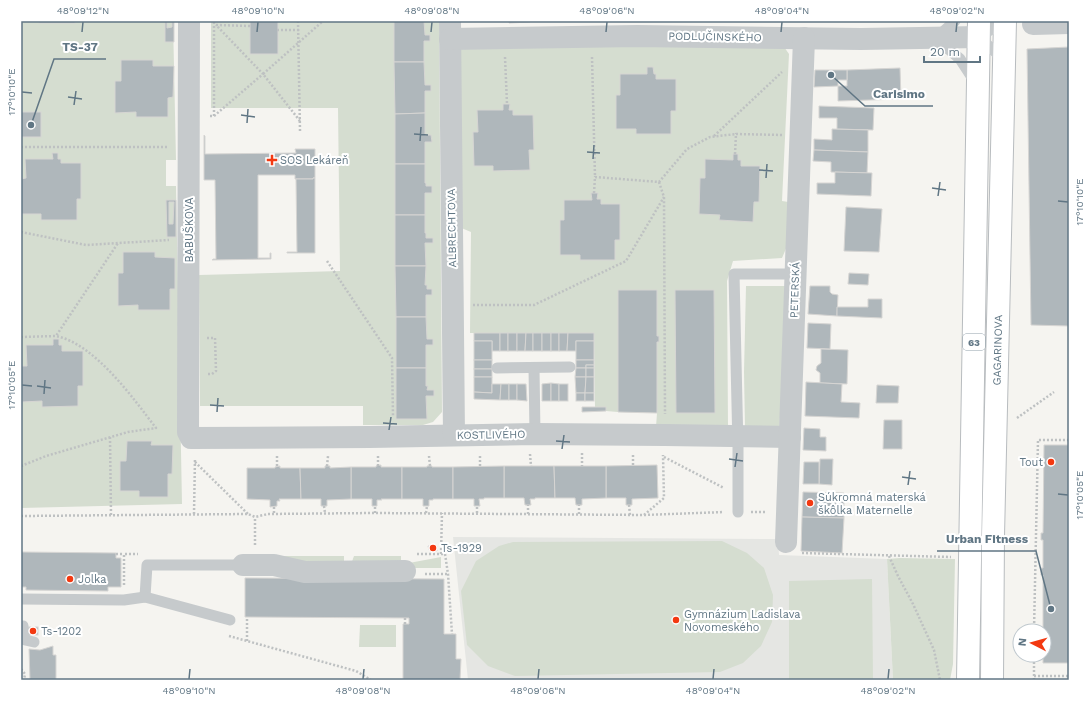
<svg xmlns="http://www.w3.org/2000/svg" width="1090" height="701" viewBox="0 0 1090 701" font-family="'Work Sans',sans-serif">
	<rect width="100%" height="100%" fill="#f5f4f0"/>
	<!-- built -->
	<path fill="#e5e6e3" d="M453,537l325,2 1,16 108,4 6,121h-425z"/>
	<!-- green -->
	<g fill="#d5ddd0">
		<path d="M21,21h152l3,139h-10v26h10l6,318 -161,4z"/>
		<path d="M211,21h228l3,391 -9,10 -10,3h-60v-19h-163l-1,-131 141,-4 -2,-163h-127z"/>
		<path d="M780,41l9,13 -7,147 13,2 -2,29 -11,26 -49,3 -6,20 1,145 -72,1 1,-14v-123h-39v122l-12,-1v-4h-11l-1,-74h-124l1,-101 -12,-5 -2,-183z"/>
		<path d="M746,286h41l-2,67 -6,76 -34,-1 -1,-56z"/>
		<path d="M722,541l25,12 17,15 9,27 -1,27 -11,24 -18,17 -23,9 -205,4 -27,-10 -21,-21 -6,-54 15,-30 23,-15 14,-4z"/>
		<path d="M279,556h65v11h-32z"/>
		<path d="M354,556h47v5l-51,6z"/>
		<path d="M441,557v11h-32v-5z"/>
		<path d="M900,558l55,1 -2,105 -3,16h-57l-6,-121z"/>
		<path d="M872,579l1,101h-84v-99z"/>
		<path d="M360,625h36v22h-37z"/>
	</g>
	<!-- building -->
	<g fill="#afb7bb" stroke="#d6d5d3" fill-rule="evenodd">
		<rect x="39" y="21" width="36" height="2"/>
		<path d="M165,21h2v7l5,-1v-6h2v21h-9z"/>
		<rect x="250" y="21" width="28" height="33"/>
		<path d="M394,21h30l1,14h5v6h-6v21h-30z"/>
		<path d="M509,21h21v1l-21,1z"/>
		<path d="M1069,47v279l-38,-1 -4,-276z"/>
		<path d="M121,60h32v6h21l-1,31 -5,1v19h-32v-5l-21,1v-32h6z"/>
		<path d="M394,62h30l1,23h6v6h-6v22l-30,1z"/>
		<path d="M647,67h6l1,7h2v5h20v32h-5v23h-35v-5h-20v-34h4v-21h27z"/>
		<path d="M900,68l1,31 -63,2v-15h9v-16z"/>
		<path d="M815,70h32v10h-9v6l-24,1z"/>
		<path d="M503,104h7l-1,6h4v5h20l1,35h-5l1,20 -37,1v-5h-19l-1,-34h5l-1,-22h26z"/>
		<path d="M819,106l55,2 -1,22 -36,-1v-11h-18z"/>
		<rect x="21" y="112" width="20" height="25"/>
		<path d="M425,113v22h6l1,7h-7v22h-30v-50z"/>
		<path d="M832,129l36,1v22l-54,-2v-11l18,1z"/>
		<path d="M204,135l1,1v18l91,-1 -1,-4h20v29h-2v1h-18v-4h-37v83h12v-5h1v6l-59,1 1,-1h3l-1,-79h-11z"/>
		<path d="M814,150l54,2 -1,21 -36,-1v-10l-18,-1z"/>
		<path d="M52,153h6v6h3v4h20v36h-4v21h-36v-6h-20v-35l5,-1 -1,-19h28z"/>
		<path d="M733,154h5v6h3v6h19l-1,36h-5l-1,20 -34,-2 1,-5 -21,-1 1,-36h5v-19l28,1z"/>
		<path d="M395,164h30v19h1v3h6v7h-7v22h-30z"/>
		<path d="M835,172l37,1 -1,23 -54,-2v-11h18z"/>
		<path d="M313,178h2v75h-28v-1h10l-1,-73h17z"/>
		<path d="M591,193h7l-1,6h4v5h19v36h-5v20h-35v-5h-20v-35h4v-20h28z"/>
		<path d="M166,200h10v37h-9zM169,202h5l-1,22h-4z"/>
		<path d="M846,207l36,2 -3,43 -35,-1z"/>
		<path d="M395,215h30v18h1v5h7v5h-8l1,23h-31z"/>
		<path d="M123,252h32v5l20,1v31h-5v21h-32v-5l-20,1v-33h5z"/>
		<path d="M395,266h31l-1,19h2v4h5v6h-6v22h-30z"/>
		<path d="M849,273l20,1 -1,11 -20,-1z"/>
		<path d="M810,286h20v6l2,2 6,1 -1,21 -29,-2z"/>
		<path d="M618,290h39v46h2v6h-2v71l-39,-1z"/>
		<path d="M675,290h39l1,123h-39z"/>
		<path d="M868,299h14v19l-45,-2v-9h31z"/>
		<path d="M396,317h30l1,22h6v6h-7v23h-30z"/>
		<path d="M808,323l23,1 -1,25 -23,-1z"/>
		<path d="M474,333h26v18h-8v-10h-18z"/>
		<rect x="500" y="333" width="8" height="18"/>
		<rect x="508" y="333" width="9" height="18"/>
		<path d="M517,333h9l-1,18h-8z"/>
		<path d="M526,333h7v18h-8z"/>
		<rect x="533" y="333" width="9" height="18"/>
		<rect x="542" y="333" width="9" height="18"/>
		<rect x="551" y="333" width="8" height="18"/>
		<path d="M559,333h9l-1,18h-8z"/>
		<path d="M568,333h26v8h-18v10h-9z"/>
		<path d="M53,339h6v6h3v6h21v35h-5v20l-36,1v-6l-20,1 -1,-36h6l-1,-21h27z"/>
		<rect x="474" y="341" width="18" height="19"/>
		<rect x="576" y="341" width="18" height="19"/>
		<path d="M821,349l27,1 -1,34 -27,-1v-10l-4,-3 1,-4 4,-3z"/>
		<rect x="474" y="360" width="18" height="9"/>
		<path d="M576,360h18v5h-8v3h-10z"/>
		<rect x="586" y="365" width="8" height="3"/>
		<path d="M396,368h30v18h2l-1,4h7v6h-8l1,23h-31z"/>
		<path d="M576,368h10v9h-11z"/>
		<rect x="586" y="368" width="8" height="9"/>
		<rect x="474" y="369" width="18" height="8"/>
		<path d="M474,377h18v16l-18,-1z"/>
		<path d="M575,377h11l-1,16h-9z"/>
		<path d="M586,377h8v16h-9z"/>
		<path d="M806,382l36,2 -1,18 19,1 -1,15 -54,-2z"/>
		<path d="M551,383v18h-9v-17z"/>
		<path d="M551,383l8,1v17h-8z"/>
		<path d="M492,384h9l-1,16 -26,-1v-7l18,1z"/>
		<path d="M501,384h8v16h-9z"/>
		<rect x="509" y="384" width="8" height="16"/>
		<path d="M517,384h9l1,17 -10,-1z"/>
		<rect x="559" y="384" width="9" height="17"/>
		<path d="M877,385l22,1 -1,17h-22z"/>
		<rect x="576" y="393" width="9" height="8"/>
		<rect x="585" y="393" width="9" height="8"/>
		<path d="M582,407h24v4l-24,1z"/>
		<path d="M884,420h18v29h-19z"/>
		<path d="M804,428l16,1v8h6v14l-23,-1z"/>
		<path d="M127,441h25l-1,4h22l-1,29h-4v23h-29v-6h-19v-30h6z"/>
		<path d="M1044,445h25v218h-26v-8h1v-24h-1v-56h-2v-7h2v-28h-2v-7h2z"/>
		<path d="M820,459h13l-1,26 -13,-1z"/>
		<path d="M804,462h15v22h-16z"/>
		<path d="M381,465v2h21v32h-21l1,1h-5v6h-5v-7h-21v-32h25v-1z"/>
		<path d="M657,465l1,33 -26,1v6h-6v-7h-20v-32z"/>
		<path d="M280,466v2h20l1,31h-22l1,2h-3v5l-7,1v-7l-23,-1v-31h28v-1z"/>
		<path d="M325,466h5v2l21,-1v32l-24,1v6h-6v-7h-20l-1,-31h25z"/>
		<path d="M427,466h5v1h21v32h-20v1h-4v6h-6v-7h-21v-32h25z"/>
		<path d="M504,466h50l1,32h-20v1h-5l1,6h-6l-1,-7h-20z"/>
		<path d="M504,466v32h-20v1h-5l1,7h-6v-7h-21v-32z"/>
		<path d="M554,466h52v32l-24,1v6h-6l-1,-7h-20z"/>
		<path d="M803,492l41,1v25l-42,-1z"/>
		<path d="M802,517l42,1 -2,35 -41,-2z"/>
		<path d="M428,546h9v5l-8,-1z"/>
		<path d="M21,552l95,1v5h5v29h-13v4l-82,-1v-3h-5z"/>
		<path d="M245,578l199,1v55h12v25h5l-1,21h-57v-56h6v-6l-164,-1z"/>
		<rect x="29" y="627" width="9" height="8"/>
		<path d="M53,646v9h3v25h-26l-1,-31 11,1z"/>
	</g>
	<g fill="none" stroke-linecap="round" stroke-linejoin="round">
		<defs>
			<g id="primary">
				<path d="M968,680l11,-659"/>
				<path id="s1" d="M992,680l1,-144 12,-515"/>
			</g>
		</defs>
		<!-- primary casing -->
		<use href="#primary" stroke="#b8bcbf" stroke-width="24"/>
		<!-- path -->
		<g stroke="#bec1c2" stroke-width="2.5" stroke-dasharray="2 2" stroke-linecap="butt">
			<path d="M298,21l2,110"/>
			<path d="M216,25l34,1"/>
			<path d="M277,30h22"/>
			<path d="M505,57l2,47"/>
			<path d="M592,57l3,120"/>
			<path d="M210,116h4v-95"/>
			<path d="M214,116l49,-42 -47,-49"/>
			<path d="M300,121l-37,-47 60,-53"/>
			<path d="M714,136l68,-64"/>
			<path d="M21,147h147"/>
			<path d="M735,154l1,-20 46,1"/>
			<path d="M659,182l5,15 1,217"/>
			<path d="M594,193l1,-16 64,5 28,-33 23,-12 26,-3"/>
			<path d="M21,232l65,13 83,-5"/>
			<path d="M327,261l65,97 1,58"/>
			<path d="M473,305h61l92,-44 38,-64"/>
			<path d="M21,337l35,-1 62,-93"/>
			<path d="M207,338h8l1,33 -4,3h-4"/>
			<path d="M1017,418l37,-26"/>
			<path d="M110,437l1,78"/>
			<path d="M582,453v13"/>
			<path d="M530,454l1,12"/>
			<path d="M633,455v10"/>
			<path d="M277,456v11"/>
			<path d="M378,456v10"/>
			<path d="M429,456l1,10"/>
			<path d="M480,456v11"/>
			<path d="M664,457l60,31"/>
			<path d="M195,462l53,52"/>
			<path d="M21,466l25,-10 82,-24 28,-4c-23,-30 -61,-84 -100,-92"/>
			<path d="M327,466l1,-10"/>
			<path d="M629,505l1,10"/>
			<path d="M324,506l1,7"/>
			<path d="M274,507v7"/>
			<path d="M751,512h15"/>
			<path d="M375,513v-7"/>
			<path d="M426,513l1,-7"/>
			<path d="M477,513v-7"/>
			<path d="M194,514l1,-56"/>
			<path d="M528,514v-9"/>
			<path d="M579,514v-9"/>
			<path d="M644,515l20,-17 -1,-43"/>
			<path d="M21,516l227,-2 7,3 13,-3 107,-1 269,2 80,-3"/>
			<path d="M255,545v-28"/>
			<path d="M802,553l149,4"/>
			<path d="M116,554h8"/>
			<path d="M417,554h28l3,20 4,60"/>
			<path d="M441,554l1,-41"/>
			<path d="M889,556l9,20 15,28 21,46 6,30"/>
			<path d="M425,574h23"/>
			<path d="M124,585v-31h14"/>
			<path d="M405,624v-7"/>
			<path d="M1034,631l4,-191h31"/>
			<path d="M229,636l127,35 15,9"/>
			<path d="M247,641v-24"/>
			<path d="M21,669l4,5 -1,6"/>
			<path d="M1034,676h35"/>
			<path d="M1034,680v-25"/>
		</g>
		<!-- lane -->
		<g stroke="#c6cacc" stroke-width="11">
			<path d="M955,21l-19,17 24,21 15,23"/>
			<path d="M998,21l-5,7 -14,9 25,23"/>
			<path d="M497,368l73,-1"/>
			<path d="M534,368l1,66"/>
			<path d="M738,512v-64l-4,-174h62"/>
			<path d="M145,597l2,-32h96"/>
			<path d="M21,599l103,1 21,-3 85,23"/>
			<path d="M21,626h2l2,14 9,2"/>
		</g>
		<!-- street -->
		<g stroke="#c6cacc" stroke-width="22">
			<path d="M189,21l-1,411 3,6 179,-1 165,-3 130,1 125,2"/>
			<path d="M450,21l4,414"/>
			<path d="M1033,24l36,-1"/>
			<path d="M450,39l187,-3 224,3 118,-2"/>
			<path d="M786,542l18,-504"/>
			<path d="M243,565h31l31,7 100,-1"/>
		</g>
		<!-- primary -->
		<use href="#primary" stroke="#fff" stroke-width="22"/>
	</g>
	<!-- ticks -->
	<path fill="none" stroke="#607684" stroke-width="1.5" d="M82,32l1,-10M257,32l1,-10M431,32l1,-10M606,32l1,-10M781,32l1,-10M956,32l1,-10M22,92l10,1M68,97l14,2M74,105l2,-14M241,115l14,2M247,123l1,-14M414,134l14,1M420,141l1,-14M587,152l13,1M593,159l1,-14M759,170l14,1M766,178l1,-14M932,188l14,2M938,196l2,-14M1058,201l10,1M22,385l10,1M37,386l14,2M44,394l1,-14M210,405l14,1M217,412l1,-14M383,423l14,1M389,430l2,-13M556,441l14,1M562,449l2,-14M729,459l14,2M735,467l2,-14M902,477l14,2M908,485l2,-14M1058,494l10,1M189,679l1,-10M363,679l1,-10M538,679l1,-10M713,679l1,-10M888,679l1,-10"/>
	<!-- markers -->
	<g fill="#f33911" stroke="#fff" stroke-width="1.5">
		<path d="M270 154h4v4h4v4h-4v4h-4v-4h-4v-4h4z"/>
		<circle cx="1051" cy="462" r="4"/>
		<circle cx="810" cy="503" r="4"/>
		<circle cx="433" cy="548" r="4"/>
		<circle cx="70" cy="579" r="4"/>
		<circle cx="676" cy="620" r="4"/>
		<circle cx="33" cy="631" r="4"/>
	</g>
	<g text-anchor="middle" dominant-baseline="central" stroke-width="4" stroke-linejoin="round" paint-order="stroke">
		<!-- shield labels -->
		<rect fill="#fff" stroke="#909fa9" stroke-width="1" x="963" y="334" width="22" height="16" rx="3"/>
		<g font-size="10" font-weight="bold" fill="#607684">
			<text x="974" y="342">63</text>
		</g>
		<!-- street labels -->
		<g font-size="11" fill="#607684" stroke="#fff">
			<text transform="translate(715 37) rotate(1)">PODLUČINSKÉHO</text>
			<text transform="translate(452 228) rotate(-91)">ALBRECHTOVA</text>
			<text transform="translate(189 230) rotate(-90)">BABUŠKOVA</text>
			<text transform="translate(795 290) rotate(-88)">PETERSKÁ</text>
			<text stroke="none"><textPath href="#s1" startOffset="330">GAGARINOVA</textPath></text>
			<text transform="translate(491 435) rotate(-1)">KOSTLIVÉHO</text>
		</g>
		<!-- poi labels -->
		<g font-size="11" fill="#607684" stroke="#fff" text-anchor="start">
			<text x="280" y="160">SOS Lekáreň</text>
			<text x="1043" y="462" text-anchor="end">Tout</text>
			<text x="818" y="497">Súkromná materská<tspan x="818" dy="13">škôlka Maternelle</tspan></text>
			<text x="441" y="548">Ts-1929</text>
			<text x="78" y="579">Jolka</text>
			<text x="684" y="614">Gymnázium Ladislava<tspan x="684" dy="13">Novomeského</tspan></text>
			<text x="41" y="631">Ts-1202</text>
		</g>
	</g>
	<!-- callouts -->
	<path fill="none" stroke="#607684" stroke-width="1.5" d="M31 125L54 59H106M831 75L865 106H933M1051 609L1036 551H937"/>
	<g fill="#607684" stroke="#fff" stroke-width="1.5">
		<circle cx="31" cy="125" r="4"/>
		<circle cx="831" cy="75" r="4"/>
		<circle cx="1051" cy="609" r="4"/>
	</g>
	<g font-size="12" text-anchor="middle" font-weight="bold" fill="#607684" stroke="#fff" stroke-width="4" stroke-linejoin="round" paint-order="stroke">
		<text x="80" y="51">TS-37</text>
		<text x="899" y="98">Carisimo</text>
		<text x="987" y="543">Urban Fitness</text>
	</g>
	<!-- border -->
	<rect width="1090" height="701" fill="none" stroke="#ffffff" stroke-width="44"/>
	<!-- north arrow -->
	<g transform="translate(1032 643) rotate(276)"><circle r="19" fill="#ffffff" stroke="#bfc8ce"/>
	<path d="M0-3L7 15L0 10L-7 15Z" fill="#f33911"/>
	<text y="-6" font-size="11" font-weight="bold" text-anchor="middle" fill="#607684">N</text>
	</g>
	<!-- scale -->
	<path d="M924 56v6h56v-6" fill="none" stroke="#607684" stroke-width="2"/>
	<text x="930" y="56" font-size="12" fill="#607684" stroke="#ffffff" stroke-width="3" paint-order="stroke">20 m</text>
	<rect x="22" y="22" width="1046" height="657" fill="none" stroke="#607684" stroke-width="1.5"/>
	<g font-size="10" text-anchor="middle" fill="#607684">
		<text x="83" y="14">48°09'12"N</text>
		<text x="258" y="14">48°09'10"N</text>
		<text x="432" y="14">48°09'08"N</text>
		<text x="607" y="14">48°09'06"N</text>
		<text x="782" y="14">48°09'04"N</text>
		<text x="957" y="14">48°09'02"N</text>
		<text transform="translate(11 92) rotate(-90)" y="4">17°10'10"E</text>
		<text transform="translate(1079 202) rotate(-90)" y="4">17°10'10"E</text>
		<text transform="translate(11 385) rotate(-90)" y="4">17°10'05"E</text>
		<text transform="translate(1079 495) rotate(-90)" y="4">17°10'05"E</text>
		<text x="189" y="694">48°09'10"N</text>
		<text x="363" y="694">48°09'08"N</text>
		<text x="538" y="694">48°09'06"N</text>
		<text x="713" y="694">48°09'04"N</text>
		<text x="888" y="694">48°09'02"N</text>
	</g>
</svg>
